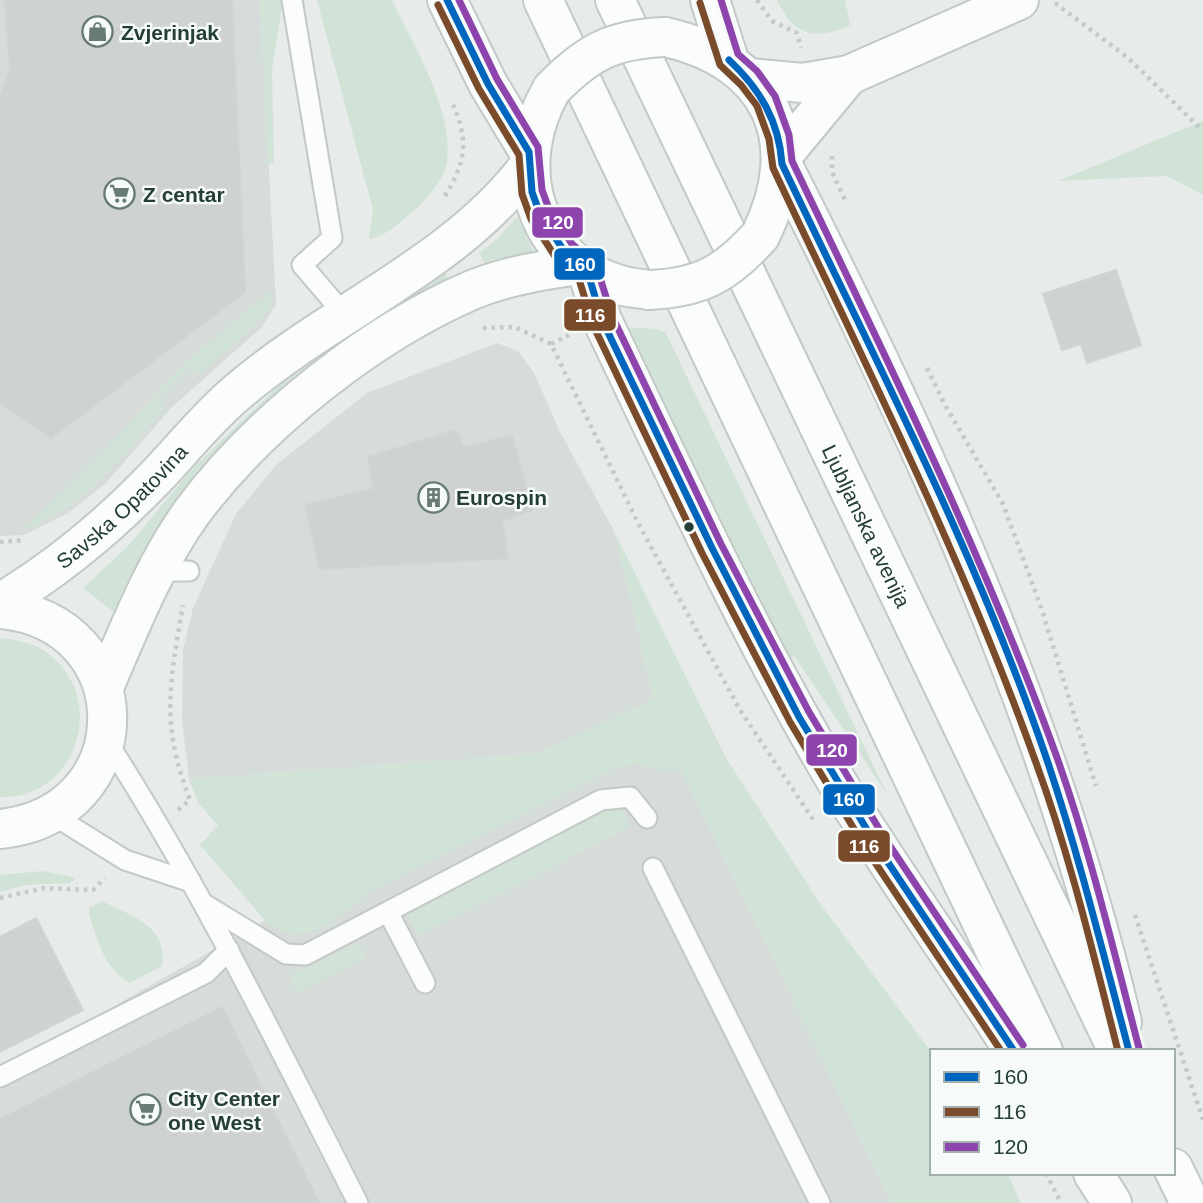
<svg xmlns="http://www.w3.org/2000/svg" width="1203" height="1203" viewBox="0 0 1203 1203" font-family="Arial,sans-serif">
	<rect width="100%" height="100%" fill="#e7ebe9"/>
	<!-- built -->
	<g fill="#d5dcd9">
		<path d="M0,0h260l16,304 -14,23 -91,81 -66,76 -37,29 -44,22 -24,1z"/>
		<path d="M497,343l21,8 16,22 26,59 55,101 39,166 28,72 210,432h-892v-132l644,-366 -108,49 -347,25 -7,-59 1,-70 10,-42 43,-94 40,-49 91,-72z"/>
	</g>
	<!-- green -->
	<g fill="#d1e3d7">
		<path d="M260,0h23l-11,70 2,94 -6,-1z"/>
		<path d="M317,0h75c22,46 62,111 55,162 -3,17 -21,39 -34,49 -15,13 -25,24 -44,28l4,-29z"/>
		<path d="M777,0h68l5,25c-35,16 -56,11 -73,-25z"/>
		<path d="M1203,121v74l-36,-19 -109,5z"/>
		<path d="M517,217l19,39 -49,11 -8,-14 18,-14z"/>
		<path d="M445,272l6,11 -304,267 -20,32 -13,30 -31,-24 45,-42 64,-77 100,-96z"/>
		<path d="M273,289l-4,20 -10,12 -60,54 -10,-8 -31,32 7,8c-45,52 -78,98 -145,125l70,-67 100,-106z"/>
		<path d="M621,327l36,2 9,4 221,461 -93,-138 -8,4z"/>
		<path d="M615,533l111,225 95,147 111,148v120h75l14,30h-129l-210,-432 -26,-1 -18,-7 -24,5 -243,123c-30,24 -65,60 -103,33l-68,-79 18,-20 -20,-22 -9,-24 347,-25 118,-55z"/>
		<path d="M0,638c18,2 36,5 50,17 58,46 26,145 -50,142z"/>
		<path d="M618,802l12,25 -212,108 -13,-25z"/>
		<path d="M43,871l33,7 -6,5 -45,2 -25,7v-17z"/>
		<path d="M102,901c29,15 67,25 60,65l-32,17c-27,-16 -31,-40 -41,-69v-6z"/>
		<path d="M358,943l8,15 -69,35 -7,-17z"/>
	</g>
	<!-- building -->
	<g fill="#ced2d1" stroke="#d0d4d2" stroke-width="2">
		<path d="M5,0h227l13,292 -194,146 -51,-35v-306l10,-28z"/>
		<path d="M1116,270l25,75 -54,18 -6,-19 -19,6 -19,-56z"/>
		<path d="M456,430l8,18 48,-13 20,75 -30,11 6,37 -188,11 -15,-64 68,-16 -5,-32z"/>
		<path d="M36,918l47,92 -83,42v-115z"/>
		<path d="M222,1007l97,196h-319v-84z"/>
	</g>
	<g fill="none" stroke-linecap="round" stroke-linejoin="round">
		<defs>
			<g id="lane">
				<path d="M292,0l40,238 -30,27 42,49"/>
				<path d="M156,571h33"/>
				<path d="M106,740c96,149 172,306 252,463"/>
				<path d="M53,815l72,45 66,22"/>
				<path d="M653,868l167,335"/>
				<path d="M206,905l80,49 19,1 296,-155 29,-3 17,21"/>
				<path d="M388,912l37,71"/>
				<path d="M0,1077l206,-104 23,-23"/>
			</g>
			<g id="street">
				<path d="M749,78l54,5 46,-8 170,-75"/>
				<path d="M782,156l67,-81"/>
			</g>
			<g id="secondary">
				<path d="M447,0l41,84 41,68"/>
				<path d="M543,0l500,1051"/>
				<path id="s1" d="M615,0l503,1051"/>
				<path d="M710,0l19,60"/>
				<path d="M665,37c105,23 143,103 95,199"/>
				<path d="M552,89c-43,72 -22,168 65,195 10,4 21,4 32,6"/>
				<path d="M782,164c140,274 269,558 340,858"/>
				<path d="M587,270l15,50c73,152 143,306 229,452 57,96 123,185 183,279"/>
				<path id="s2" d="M0,603c55,-33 104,-73 149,-119 28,-28 53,-61 84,-88 93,-82 219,-129 295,-229"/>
				<path d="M0,609c143,13 143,205 0,220"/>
				<path d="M104,687c26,-60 50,-122 88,-175 66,-89 178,-178 280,-222 34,-14 71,-20 108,-25"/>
				<path d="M1173,1168l17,35"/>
				<path d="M1093,1173l19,30"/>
			</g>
		</defs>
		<!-- lane casing -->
		<use href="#lane" stroke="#c4c8c6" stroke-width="23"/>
		<!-- street casing -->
		<use href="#street" stroke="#c4c8c6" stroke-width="42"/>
		<!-- secondary casing -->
		<use href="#secondary" stroke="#c3c9c6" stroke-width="42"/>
		<!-- path -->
		<g stroke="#c2cbc8" stroke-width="4.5" stroke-dasharray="3.5 5" stroke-linecap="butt">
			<path d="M757,0l15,21 25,12 4,15"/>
			<path d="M1055,3l72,54 76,74"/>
			<path d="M832,156v16l13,28"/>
			<path d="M445,196c22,-36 24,-57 6,-96"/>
			<path d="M483,328l32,-1 36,17 87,179 102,187 74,111"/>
			<path d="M551,344l18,-9"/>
			<path d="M927,368l18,37 58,99 39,106 54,176"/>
			<path d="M0,542l25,-2"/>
			<path d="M178,810l12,-10c-30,-76 -20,-118 -7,-195"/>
			<path d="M0,898l44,-10 49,2 12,-12"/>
			<path d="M1135,915l68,205"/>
			<path d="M1046,1173l15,30"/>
		</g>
		<!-- lane -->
		<use href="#lane" stroke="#fbfcfc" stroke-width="19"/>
		<!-- street -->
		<use href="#street" stroke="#fbfcfc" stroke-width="38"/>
		<!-- secondary -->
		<use href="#secondary" stroke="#fbfcfc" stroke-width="38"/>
		<defs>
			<g id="secondary-bridge">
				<path d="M552,89c36,-37 61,-50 113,-52"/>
				<path d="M649,290c51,-2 77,-16 111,-54"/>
			</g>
		</defs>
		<!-- secondary-bridge casing -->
		<use href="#secondary-bridge" stroke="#c3c9c6" stroke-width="42" stroke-linecap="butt"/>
		<!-- secondary-bridge -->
		<use href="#secondary-bridge" stroke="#fbfcfc" stroke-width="38"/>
		<defs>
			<g id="bus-1">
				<path d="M447,0l41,84 41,68 3,40 8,22 24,37 23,19 15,50 110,228 87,169 76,126 139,208"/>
				<path d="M729,60c31,29 50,61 53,104 93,196 195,390 265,596 32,95 56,193 82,291"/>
			</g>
			<g id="bus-2">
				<path d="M700,3l20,62 21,20 16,21 12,33 4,29c92,196 189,388 262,592 35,95 58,193 83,291"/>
				<path d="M438,5l41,84 40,66 3,39 9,25 25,39 22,18 15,49 109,228 88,169 76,127 135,202"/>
			</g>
			<g id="bus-3">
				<path d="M459,0l38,79 41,68 4,43 7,19 23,35 24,21 16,51 109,228 88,168 75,125 139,208"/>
				<path d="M721,0l17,54 19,17 18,25 14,39 3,26c93,195 189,388 263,591 35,97 58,197 84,296"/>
			</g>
		</defs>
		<!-- bus-1 casing -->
		<use href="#bus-1" stroke="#f6faf8" stroke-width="12"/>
		<!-- bus-2 casing -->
		<use href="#bus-2" stroke="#f6faf8" stroke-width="12"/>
		<!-- bus-3 casing -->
		<use href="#bus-3" stroke="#f6faf8" stroke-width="12"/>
		<!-- bus-1 -->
		<use href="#bus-1" stroke="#0065bd" stroke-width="7"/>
		<!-- bus-2 -->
		<use href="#bus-2" stroke="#7a4b2a" stroke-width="7"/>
		<!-- bus-3 -->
		<use href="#bus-3" stroke="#8e44ad" stroke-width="7"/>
	</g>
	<!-- icons -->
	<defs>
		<symbol id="shop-ring" viewBox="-11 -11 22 22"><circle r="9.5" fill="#f6faf8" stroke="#697b76" stroke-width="1.5"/><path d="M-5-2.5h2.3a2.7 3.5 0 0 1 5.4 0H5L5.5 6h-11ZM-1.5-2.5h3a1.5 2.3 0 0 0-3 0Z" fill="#697b76"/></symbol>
		<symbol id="supermarket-ring" viewBox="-11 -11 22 22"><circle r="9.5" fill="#f6faf8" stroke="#697b76" stroke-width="1.5"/><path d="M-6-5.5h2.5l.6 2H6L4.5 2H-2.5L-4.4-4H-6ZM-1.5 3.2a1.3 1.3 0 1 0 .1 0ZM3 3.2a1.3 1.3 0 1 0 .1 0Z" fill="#697b76"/></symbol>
		<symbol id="building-ring" viewBox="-11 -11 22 22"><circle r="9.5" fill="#f6faf8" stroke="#697b76" stroke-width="1.5"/><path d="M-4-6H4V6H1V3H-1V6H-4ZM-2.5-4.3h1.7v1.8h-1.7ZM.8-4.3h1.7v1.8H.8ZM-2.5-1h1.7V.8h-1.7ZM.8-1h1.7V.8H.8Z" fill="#697b76"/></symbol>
	</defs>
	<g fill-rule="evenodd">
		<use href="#shop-ring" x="80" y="14" width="35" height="35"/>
		<use href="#supermarket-ring" x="102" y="176" width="35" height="35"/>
		<use href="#building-ring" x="416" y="480" width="35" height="35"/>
		<use href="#supermarket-ring" x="128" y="1092" width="35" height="35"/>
	</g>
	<!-- markers -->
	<circle fill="#253e38" stroke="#f6faf8" stroke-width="2.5" cx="689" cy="527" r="6"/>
	<g text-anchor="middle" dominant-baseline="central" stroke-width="5" stroke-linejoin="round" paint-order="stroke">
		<!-- poi labels -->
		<g font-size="21" font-weight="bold" fill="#253e38" stroke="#f6faf8" text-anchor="start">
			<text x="121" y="32">Zvjerinjak</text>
			<text x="143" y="194">Z centar</text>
			<text x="456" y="497">Eurospin</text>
			<text x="168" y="1098">City Center<tspan x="168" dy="24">one West</tspan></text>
		</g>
		<!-- street labels -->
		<g font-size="21" fill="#253e38" stroke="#f6faf8">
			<text stroke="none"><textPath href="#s2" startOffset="156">Savska Opatovina</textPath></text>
			<text stroke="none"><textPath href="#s1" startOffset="583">Ljubljanska avenija</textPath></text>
		</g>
	</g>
	<g stroke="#f6faf8" stroke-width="2.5">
		<rect x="531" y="206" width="53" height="33" rx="7" fill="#8e44ad"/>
		<rect x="553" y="247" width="53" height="34" rx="7" fill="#0065bd"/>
		<rect x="563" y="298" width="54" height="34" rx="7" fill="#7a4b2a"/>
		<rect x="805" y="733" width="53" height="34" rx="7" fill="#8e44ad"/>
		<rect x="822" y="783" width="54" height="33" rx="7" fill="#0065bd"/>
		<rect x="837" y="829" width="54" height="34" rx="7" fill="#7a4b2a"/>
	</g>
	<g font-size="19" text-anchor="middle" font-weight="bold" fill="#fff">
		<text x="558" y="229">120</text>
		<text x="580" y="271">160</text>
		<text x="590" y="322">116</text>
		<text x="832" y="757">120</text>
		<text x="849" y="806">160</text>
		<text x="864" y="853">116</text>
	</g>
	<!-- legend -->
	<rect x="930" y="1049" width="245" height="126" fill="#f6faf8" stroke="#a2afab" stroke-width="2"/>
	<rect x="944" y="1072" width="35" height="10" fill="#0065bd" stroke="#a2afab" stroke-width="2"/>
	<text x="993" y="1084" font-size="21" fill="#253e38">160</text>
	<rect x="944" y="1107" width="35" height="10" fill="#7a4b2a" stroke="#a2afab" stroke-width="2"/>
	<text x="993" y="1119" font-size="21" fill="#253e38">116</text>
	<rect x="944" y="1142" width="35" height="10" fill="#8e44ad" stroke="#a2afab" stroke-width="2"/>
	<text x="993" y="1154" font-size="21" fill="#253e38">120</text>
</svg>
